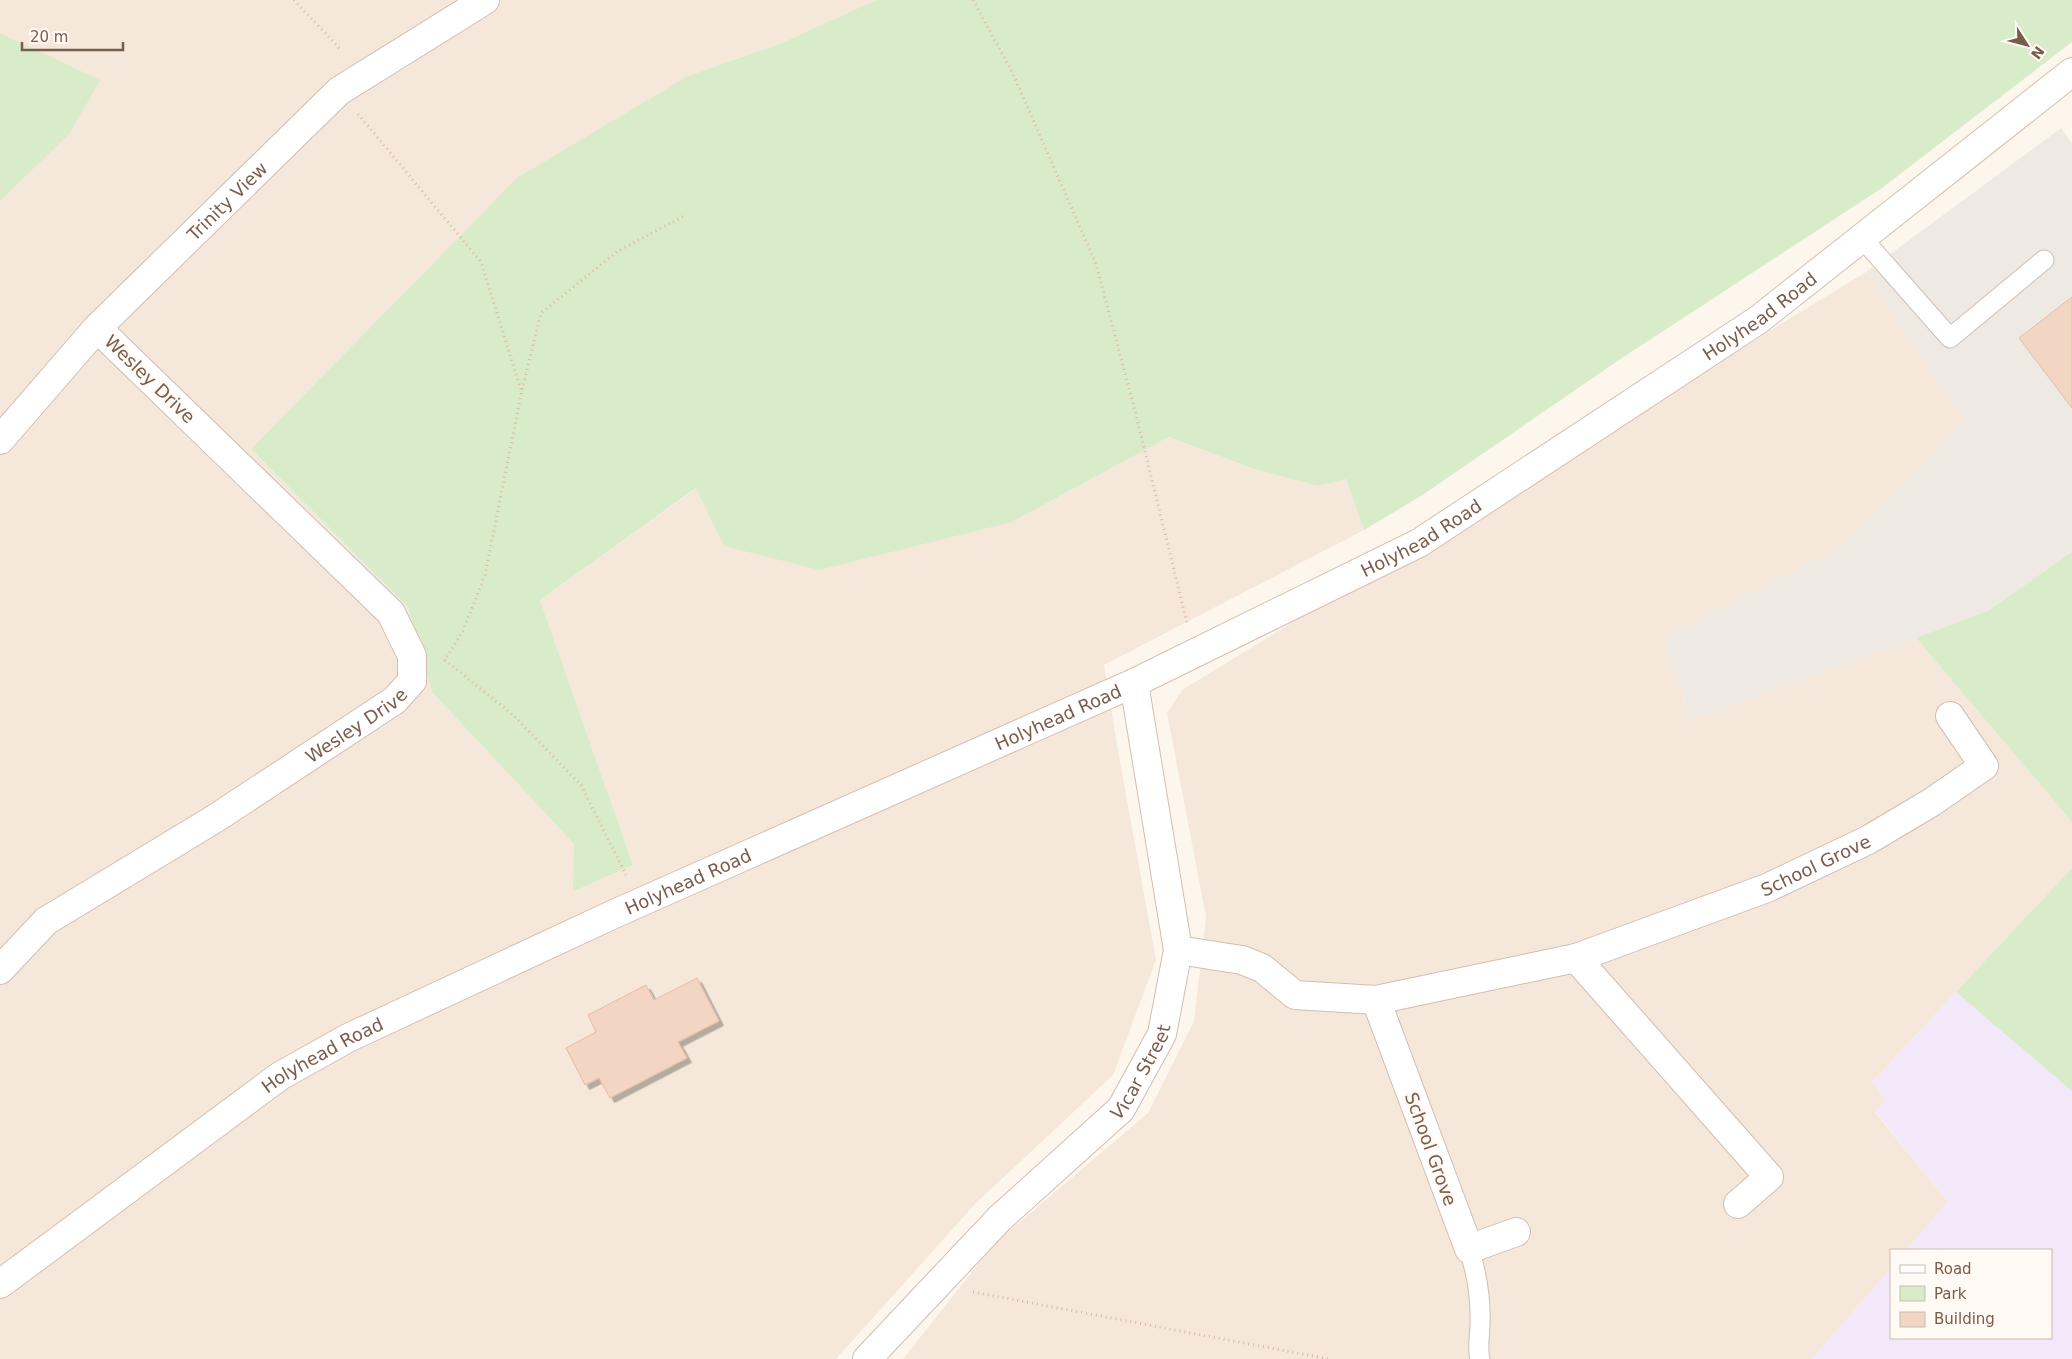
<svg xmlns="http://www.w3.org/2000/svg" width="2072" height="1359" viewBox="0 0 2072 1359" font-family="'DejaVu Sans',sans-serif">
	<defs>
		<filter id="shadow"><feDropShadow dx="4.5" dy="4.5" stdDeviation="0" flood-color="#0004"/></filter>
	</defs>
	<rect width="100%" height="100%" fill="#fdf6ec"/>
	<!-- residential -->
	<g fill="#f5e8da">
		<path d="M0,0h876l-97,44 -91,32 -437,373 157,158 24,85 142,152v48l59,-27 -93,-265 157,-112 315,34 157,-85 85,32 64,17 28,-7 18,51 -260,135 13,80 39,215 -43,115 -137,128 -140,156h-836z"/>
		<path d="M1866,272l99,148 -121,125 -181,92 28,83 225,-82 156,184v46l-200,214 14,18 -11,12 73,90 -42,48h-15v18l-79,91h-909l92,-116 153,-130 46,-92 12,-104 -39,-204 15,-23z"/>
	</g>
	<!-- industrial -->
	<path fill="#efe9e4" d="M2061,128l11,15v409l-84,60 -297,108 -28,-83 181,-92 120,-125 -98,-148z"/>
	<!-- education -->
	<path fill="#f3e8fa" d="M2072,868v491h-260l79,-91v70h160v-88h-145l42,-48 -73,-91 11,-11 -14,-18z"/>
	<!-- green -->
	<g fill="#d8ecc9">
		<path d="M876,0h1196v42l-190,146 -260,170 -201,138 -57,34 -18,-51 -28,7 -64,-17 -85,-32 -157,85 -193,48 -95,-24 -28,-58 -156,112 93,265 -60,27 1,-48 -142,-152 -24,-85 -157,-158 266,-271 171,-102 91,-32z"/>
		<path d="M0,33l100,47 -30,53 -70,68z"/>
		<path d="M2072,552v270l-156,-184 72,-27z"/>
		<path d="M2072,868v223l-116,-99z"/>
	</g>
	<!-- building -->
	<g fill="#f3d5c3" stroke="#e6bba3" filter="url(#shadow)">
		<path d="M2072,297v111l-53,-70z"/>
		<path d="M697,978l22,43 -41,21 9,16 -77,40 -11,-20 -14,7 -19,-37 30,-16 -8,-17 58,-30 8,15z"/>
	</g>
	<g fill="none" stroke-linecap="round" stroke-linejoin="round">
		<defs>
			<g id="lane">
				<path d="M1862,238l88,100 94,-78"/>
				<path d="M1469,1249c8,25 12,49 11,75 0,12 -3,23 0,35"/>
			</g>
			<g id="street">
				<path id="s1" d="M0,440l97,-112 242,-237 146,-91"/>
				<path d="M1178,950l64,10 20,8 33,27 81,5"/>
				<path id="s2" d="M0,970l46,-49 170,-103 179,-118 17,-19v-25l-21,-43 -294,-285"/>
				<path id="s3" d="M1738,1204l31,-27 -193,-219 191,-70 101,-48 64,-38 52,-36 -34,-50"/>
				<path d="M1516,1232l-47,17 -93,-249 200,-42"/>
				<path id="s4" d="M867,1359l132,-140 122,-110 41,-75 16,-84 -44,-267"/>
			</g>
			<g id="secondary">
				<path id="s5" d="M0,1284l280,-208 68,-38 266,-124 520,-231 285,-140 339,-223 314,-248"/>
			</g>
		</defs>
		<!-- lane casing -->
		<use href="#lane" stroke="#d1beb0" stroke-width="21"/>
		<!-- street casing -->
		<use href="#street" stroke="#d1beb0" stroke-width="30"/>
		<!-- secondary casing -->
		<use href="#secondary" stroke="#d6c0b0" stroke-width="30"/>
		<!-- path -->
		<g stroke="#d9b8a5" stroke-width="3" stroke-dasharray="1 4" stroke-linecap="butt">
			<path d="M294,0l48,51"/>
			<path d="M973,0l40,74 83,190 39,147 52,212"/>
			<path d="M358,114l123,148 40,128"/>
			<path d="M445,660l68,55 68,70 45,90"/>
			<path d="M444,661l19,-30 22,-56 37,-185 19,-77 77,-62 66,-35"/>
			<path d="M973,1292l356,67"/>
		</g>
		<!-- lane -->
		<use href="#lane" stroke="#fff" stroke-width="19"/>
		<!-- street -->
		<use href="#street" stroke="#fff" stroke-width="28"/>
		<!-- secondary -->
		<use href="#secondary" stroke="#fff" stroke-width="28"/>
	</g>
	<g text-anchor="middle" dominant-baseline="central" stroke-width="5" stroke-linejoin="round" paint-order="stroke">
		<!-- street labels -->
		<g font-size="18" fill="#7a5c4d" stroke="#fffaf3">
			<text stroke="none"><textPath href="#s1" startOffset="330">Trinity View</textPath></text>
			<text stroke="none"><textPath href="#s5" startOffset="2016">Holyhead Road</textPath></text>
			<text transform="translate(150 379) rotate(44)">Wesley Drive</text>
			<text stroke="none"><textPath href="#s5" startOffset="1611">Holyhead Road</textPath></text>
			<text stroke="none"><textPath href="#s5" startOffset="1206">Holyhead Road</textPath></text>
			<text stroke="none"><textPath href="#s2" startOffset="434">Wesley Drive</textPath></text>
			<text stroke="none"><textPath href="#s3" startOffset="590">School Grove</textPath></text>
			<text stroke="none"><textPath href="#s5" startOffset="801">Holyhead Road</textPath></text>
			<text stroke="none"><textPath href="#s5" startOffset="396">Holyhead Road</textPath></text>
			<text stroke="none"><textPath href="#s4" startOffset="399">Vicar Street</textPath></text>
			<text transform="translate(1431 1149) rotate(70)">School Grove</text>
		</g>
	</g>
	<!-- legend -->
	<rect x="1890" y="1249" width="162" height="90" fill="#fffaf3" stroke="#cabbb1"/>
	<rect x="1900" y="1265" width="25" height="8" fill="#ffffff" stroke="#cabbb1"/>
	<text x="1934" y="1274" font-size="15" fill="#7a5c4d">Road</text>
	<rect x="1900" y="1286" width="25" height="15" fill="#d8ecc9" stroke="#cabbb1"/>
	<text x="1934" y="1299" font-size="15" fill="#7a5c4d">Park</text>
	<rect x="1900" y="1312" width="25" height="15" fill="#f3d5c3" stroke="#cabbb1"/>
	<text x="1934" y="1324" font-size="15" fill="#7a5c4d">Building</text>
	<!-- north arrow -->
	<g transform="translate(2027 45) rotate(126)" stroke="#fffaf3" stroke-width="4" paint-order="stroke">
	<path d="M0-4L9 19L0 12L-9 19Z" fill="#7a5c4d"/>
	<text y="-8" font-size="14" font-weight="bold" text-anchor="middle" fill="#7a5c4d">N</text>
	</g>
	<!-- scale -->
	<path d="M22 42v8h101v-8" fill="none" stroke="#7a5c4d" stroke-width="2.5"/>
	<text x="30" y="42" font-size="15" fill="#7a5c4d" stroke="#fffaf3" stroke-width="4" paint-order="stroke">20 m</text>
</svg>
